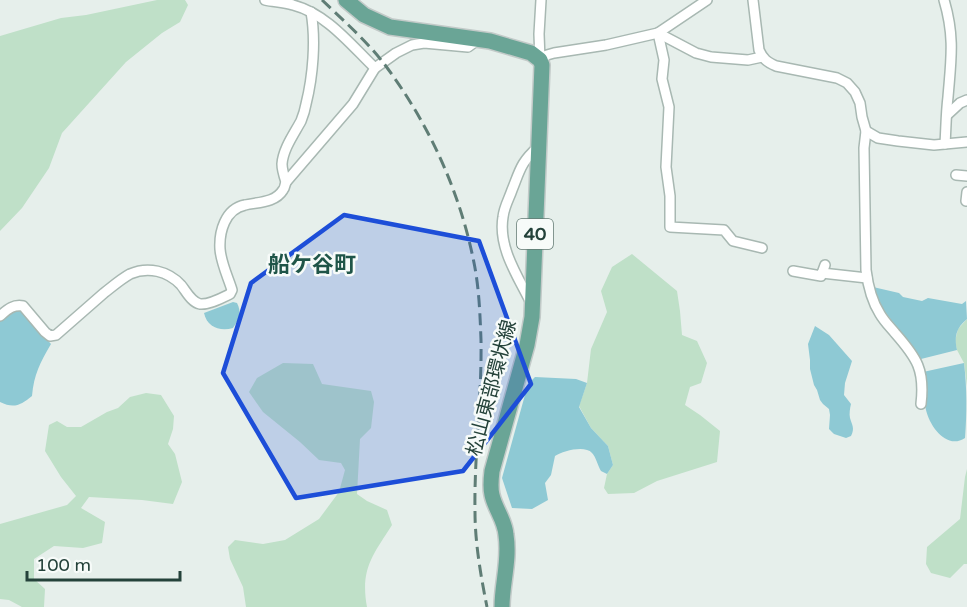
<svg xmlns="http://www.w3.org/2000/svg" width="967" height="607" viewBox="0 0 967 607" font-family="'Varela Round','Noto Sans JP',sans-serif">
	<rect width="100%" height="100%" fill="#e6efeb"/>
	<!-- green -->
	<g fill="#bfe0c8">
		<path d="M157,0h28l3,5 -8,17 -18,11 -36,29 -64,71 -13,35 -27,40 -22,23v-195l61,-18 25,-3z"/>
		<path d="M632,254l45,37 3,20 2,24 15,6 10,22 -6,20 -11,4 -5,18 15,10 20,16 -3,31 -60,19 -23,12 -26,1 -4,-6 3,-14 6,-9 -5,-19 -17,-18 -12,-22 8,-23 4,-34 16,-37 -6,-21 11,-24z"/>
		<path d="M967,319v67l-3,-23 -7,-13 -2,-9 3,-12z"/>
		<path d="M283,363l30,1 9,20 49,7 3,11 -3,26 -11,11 -3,55 10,7 20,9 5,15c-19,30 -32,44 -25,82h-121l-3,-20 -13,-28 -2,-12 7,-7 28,4 22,-4 34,-21 20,-27 6,-22 -4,-7 -22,-3 -19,-18 -37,-30 -14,-20 8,-14z"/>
		<path d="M146,393l15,2 13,21 -1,13 -5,15 7,10 7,28 -9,22 -31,-4 -53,-3 -8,11 24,14 -3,21 -19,5 -29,-2 -20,13v20l11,10 -1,18h-22l-13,-7 -9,-1v-75l67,-19 9,-9 -15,-19 -16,-26 4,-26 8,-4 10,6h14l26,-15 11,-4 12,-11z"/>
		<path d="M967,469v95h-3l-14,14 -19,-5 -5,-9 1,-17 33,-28 5,-42z"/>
	</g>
	<!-- water -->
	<g fill="#8ec9d4">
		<path d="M873,287l26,6 4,4 19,4 6,-3 34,6 4,-3 1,18c-11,9 -13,18 -10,31l-36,9c-15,-26 -39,-42 -48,-72z"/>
		<path d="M233,302l4,1c5,10 2,16 -4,25 -13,4 -26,-1 -29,-15z"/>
		<path d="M18,309l4,3 29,32c-11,19 -17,30 -19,52 -11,9 -18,13 -32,6v-83z"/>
		<path d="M815,326l14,9 23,26 -7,22 -1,12 7,9c-1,4 -2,10 -1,14 2,7 5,10 1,18l-5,2 -12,-4 -5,-5 1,-14 -1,-6 -6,-5 -3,-4 -3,-10 -3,-5 -4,-16v-9l-2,-16z"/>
		<path d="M964,363c3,25 3,50 1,75 -18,12 -35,-11 -39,-28 -3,-12 -2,-26 -3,-38z"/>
		<path d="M535,377l41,2 11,4 -8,24 12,21 17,18 5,19 -6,9 -6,-3c-3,-5 -5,-14 -9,-18 -7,-8 -29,-2 -37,3l-4,19 -6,8 3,17 -16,9 -20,-1 -10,-30 26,-94z"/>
	</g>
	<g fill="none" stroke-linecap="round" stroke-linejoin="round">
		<defs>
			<g id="minor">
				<path d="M265,0c9,2 19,2 28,5 34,9 57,39 82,63l21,-15 16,-8 12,-2 44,4 11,-8"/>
				<path d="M541,0l-2,34 1,26 7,-5 7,-2 52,-8 52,-12 49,-33"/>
				<path d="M753,0l6,50c4,9 8,12 17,16l61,12 10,5 8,9 5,11 2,14 4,14 -2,17 2,122c2,16 5,30 14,44 4,7 10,13 15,19 22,25 30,37 26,71"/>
				<path d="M944,0c11,37 7,60 4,97 -2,16 -2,32 -3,47"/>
				<path d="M658,33l6,27 -2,19 7,28 -3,60 4,29v31l54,3 9,11 29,7"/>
				<path d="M658,33l38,20 15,4 37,3 14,-3"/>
				<path d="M947,115l13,-12 7,-3"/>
				<path d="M866,131l12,7 20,3 36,4 33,-3"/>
				<path d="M956,175l11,1"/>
				<path d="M286,182l67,-78 22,-36"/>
				<path d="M966,201l1,-9"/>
				<path d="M793,271l28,5 4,-11"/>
				<path d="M822,273l45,5"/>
				<path d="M530,301c-13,-26 -32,-54 -27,-84 1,-10 6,-18 9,-27 8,-20 9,-28 26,-43"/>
				<path d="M0,316c7,-6 13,-12 23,-10l22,26 5,4 6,-1c16,-14 32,-28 48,-42 9,-7 17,-14 26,-19 18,-8 38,-3 51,11 5,6 10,17 19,19 9,1 22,-6 30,-10l2,-4c-4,-13 -11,-27 -12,-41 -1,-17 5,-40 25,-44 13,-3 30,-2 38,-15 2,-2 2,-6 3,-8 -2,-6 -4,-12 -4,-18 1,-15 12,-30 19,-43 2,-5 4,-11 5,-17 7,-28 10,-64 5,-92"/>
			</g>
			<path id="primary" d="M346,0l18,15 26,12 100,14 41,12 9,7 2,5 -10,252 -5,28 -35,126c-1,8 -2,16 0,24 3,14 13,25 14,40 4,25 -4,48 -4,72"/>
		</defs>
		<!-- minor casing -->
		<use href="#minor" stroke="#a8b8b2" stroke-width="12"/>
		<!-- primary casing -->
		<use href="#primary" stroke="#c2cac8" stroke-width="18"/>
		<!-- minor -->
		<use href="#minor" stroke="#fff" stroke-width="9"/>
		<!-- primary -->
		<use href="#primary" stroke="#6aa596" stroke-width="15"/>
		<!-- rail -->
		<path stroke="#5f7d75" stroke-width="3" stroke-dasharray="12 6" stroke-linecap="butt" d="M322,0c23,22 48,44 66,69 41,56 71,121 85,189 6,27 7,55 8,82 1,57 -7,115 -6,172 0,31 6,65 12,95"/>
	</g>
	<!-- marked area -->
	<path fill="#1d4ed8" fill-opacity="0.2" stroke="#1d4ed8" stroke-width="4.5" stroke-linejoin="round" d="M344,215l135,26 52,143 -68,87 -167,27 -73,-125 28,-90z"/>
	<g text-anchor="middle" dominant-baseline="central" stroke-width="5" stroke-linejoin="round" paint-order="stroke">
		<!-- shield labels -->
		<rect fill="#f7fbf9" stroke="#637a73" stroke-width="1.5" x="517" y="219" width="36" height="30" rx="4.5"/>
		<g font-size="18" font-weight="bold" fill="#24423a">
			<text x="535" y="234">40</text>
		</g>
		<!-- street labels -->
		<g font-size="20" fill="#24423a" stroke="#f7fbf9">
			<text transform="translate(492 388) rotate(-75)">松山東部環状線</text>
		</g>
		<!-- quarter labels -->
		<g font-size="22" font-weight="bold" fill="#1f5548" stroke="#f7fbf9">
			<text x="312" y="265">船ケ谷町</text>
		</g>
	</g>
	<!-- scale -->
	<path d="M27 571v9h153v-9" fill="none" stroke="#24423a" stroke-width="3"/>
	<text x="36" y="571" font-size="18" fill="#24423a" stroke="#f7fbf9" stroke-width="4.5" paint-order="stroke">100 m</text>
</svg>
